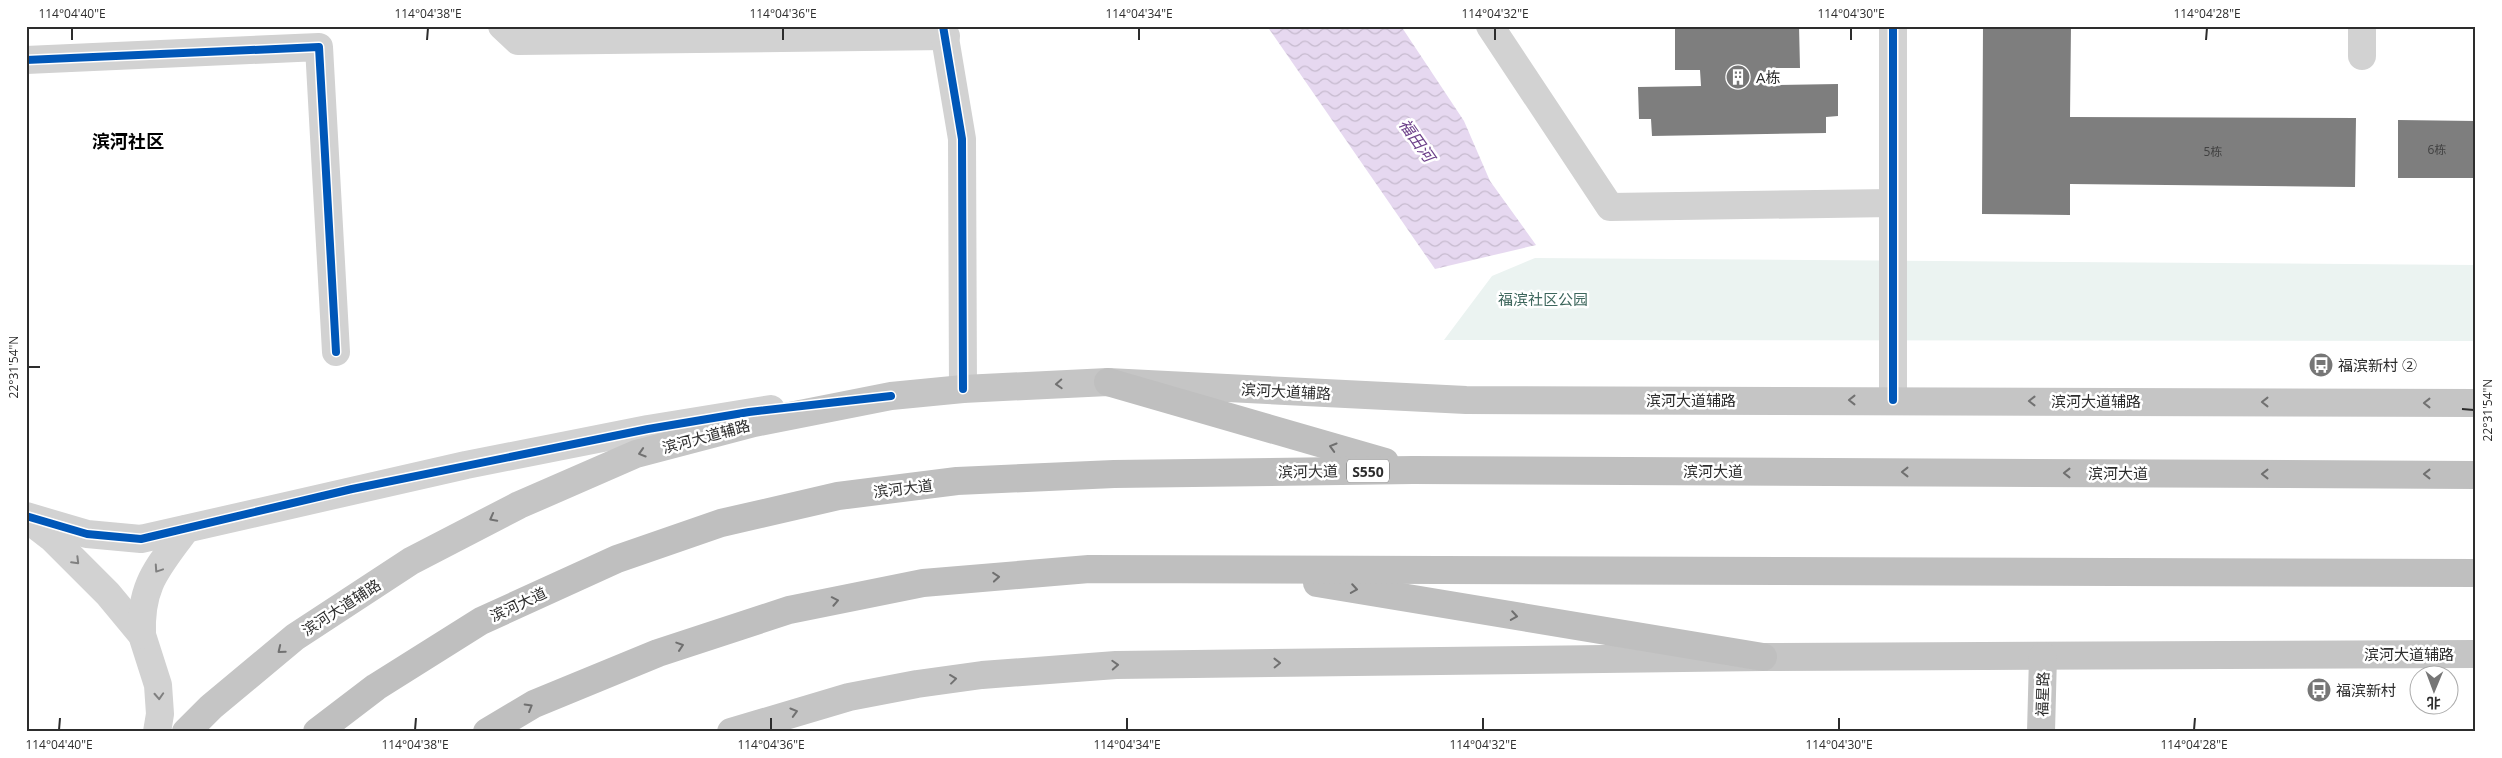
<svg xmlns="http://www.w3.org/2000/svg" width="2502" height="758" viewBox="0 0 2502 758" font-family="'Open Sans','Noto Sans SC',sans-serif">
	<defs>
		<pattern id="water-waves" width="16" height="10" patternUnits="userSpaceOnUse" patternTransform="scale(1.25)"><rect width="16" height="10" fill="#e6d8f0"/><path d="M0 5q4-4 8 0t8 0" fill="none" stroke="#c6bace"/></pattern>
	</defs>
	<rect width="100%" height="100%" fill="#fff"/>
	<!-- green -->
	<path fill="#ebf3f1" d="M1535,258l941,7v76l-1032,-1 48,-64z"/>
	<!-- water -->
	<path fill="url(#water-waves)" d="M1267,26h134l63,95 26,60 46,64 -101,24z"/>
	<!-- building -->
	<g fill="#7e7e7e">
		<path d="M1675,26h124l1,42h-25l1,17 62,-1v32l-12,1v16l-174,3 -1,-17h-12l-1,-32 63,-1 -1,-16h-25z"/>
		<path d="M1983,26h88l-1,91 286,1 -1,69 -285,-3v31l-88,-1z"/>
		<path d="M2398,120l78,1v57h-78z"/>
	</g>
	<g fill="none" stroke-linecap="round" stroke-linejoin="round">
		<!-- minor -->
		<g stroke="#d2d2d2" stroke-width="28">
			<path d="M502,26l16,15 428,-5"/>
			<path d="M943,26l19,113 1,250"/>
			<path d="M1490,26l120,181 283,-4"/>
			<path d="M1893,26v374"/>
			<path d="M2362,56v-30"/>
			<path d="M26,60l293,-13 17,305"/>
			<path d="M26,516l61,18 54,5 325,-74 182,-36 123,-20"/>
			<path d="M31,522l22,17 55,55 34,41 16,50 2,29 -3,18"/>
			<path d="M142,635c-2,-51 16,-67 44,-106"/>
		</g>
		<!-- major -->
		<g stroke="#c5c5c5" stroke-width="28">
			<path d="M186,732l25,-25 84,-70 116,-76 108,-56 117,-51 118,-31 137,-27 72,-7 145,-7 358,18 1010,3"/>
			<path d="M731,732l118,-35 68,-13 65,-9 134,-10 647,-8 713,-3"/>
			<path d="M2041,732l2,-76"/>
		</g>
		<!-- highway -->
		<g stroke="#bfbfbf" stroke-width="28">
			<path d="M1108,382l277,80"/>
			<path d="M1317,583l446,74"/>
			<path d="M317,732l59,-45 105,-66 136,-62 104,-36 117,-27 119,-15 157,-7 299,-4 1063,5"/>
			<path d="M487,732l47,-28 124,-51 131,-43 134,-27 166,-14 1387,4"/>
		</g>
		<defs>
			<g id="cycleway">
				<path d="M943,26l19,113 1,250"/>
				<path d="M1893,26v374"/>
				<path d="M26,60l293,-13 17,305"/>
				<path d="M26,516l61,18 54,5 211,-50 296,-60 101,-17 142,-16"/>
			</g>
		</defs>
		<!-- cycleway casing -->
		<use href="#cycleway" stroke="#fff" stroke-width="11"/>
		<!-- cycleway -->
		<use href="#cycleway" stroke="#0057b8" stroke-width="8"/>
	</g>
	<!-- one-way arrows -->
	<defs><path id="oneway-chevron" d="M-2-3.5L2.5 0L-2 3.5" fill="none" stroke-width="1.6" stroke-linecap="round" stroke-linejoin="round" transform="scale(1.25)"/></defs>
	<g stroke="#717171">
		<use href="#oneway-chevron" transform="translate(1059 384) rotate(177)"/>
		<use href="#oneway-chevron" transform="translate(1852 400) rotate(-180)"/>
		<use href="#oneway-chevron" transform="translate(2032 401) rotate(-180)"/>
		<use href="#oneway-chevron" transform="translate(2265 402) rotate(-180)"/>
		<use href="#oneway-chevron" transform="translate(2427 403) rotate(-180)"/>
		<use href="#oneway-chevron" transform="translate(642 453) rotate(163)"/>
		<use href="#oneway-chevron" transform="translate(493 518) rotate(152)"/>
		<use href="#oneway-chevron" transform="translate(281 650) rotate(141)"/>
		<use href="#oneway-chevron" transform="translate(1277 663) rotate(-1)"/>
		<use href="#oneway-chevron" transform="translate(1115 665) rotate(-3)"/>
		<use href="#oneway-chevron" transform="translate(953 679) rotate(-7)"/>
		<use href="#oneway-chevron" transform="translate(794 712) rotate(-16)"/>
	</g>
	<g stroke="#6f6f6f">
		<use href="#oneway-chevron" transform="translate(1333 447) rotate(-164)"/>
		<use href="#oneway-chevron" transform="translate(1905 472) rotate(-180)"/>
		<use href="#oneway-chevron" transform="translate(2067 473) rotate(-180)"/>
		<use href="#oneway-chevron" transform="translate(2265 474) rotate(-180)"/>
		<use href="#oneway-chevron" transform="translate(2427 474) rotate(-180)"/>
		<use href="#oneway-chevron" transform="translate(996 577) rotate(-5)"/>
		<use href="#oneway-chevron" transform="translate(1354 589) rotate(9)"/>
		<use href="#oneway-chevron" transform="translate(835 601) rotate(-11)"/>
		<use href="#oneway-chevron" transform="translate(1514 616) rotate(9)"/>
		<use href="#oneway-chevron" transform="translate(680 646) rotate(-18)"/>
		<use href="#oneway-chevron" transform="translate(529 707) rotate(-30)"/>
	</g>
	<g stroke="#808080">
		<use href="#oneway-chevron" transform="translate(76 561) rotate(45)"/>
		<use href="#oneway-chevron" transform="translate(158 569) rotate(124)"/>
		<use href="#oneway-chevron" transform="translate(159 696) rotate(87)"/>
	</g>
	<!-- ticks -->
	<path fill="none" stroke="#2d2d2d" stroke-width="2" d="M72,40v-12M427,40l1,-12M783,40v-12M1139,40v-12M1495,40v-12M1851,40v-12M2206,40l1,-12M28,367h12M2462,409l12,1M59,730l1,-12M415,730l1,-12M771,730v-12M1127,730v-12M1483,730v-12M1839,730v-12M2194,730l1,-12"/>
	<!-- icons -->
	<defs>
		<symbol id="building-disc" viewBox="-11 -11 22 22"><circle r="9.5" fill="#767676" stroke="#fff"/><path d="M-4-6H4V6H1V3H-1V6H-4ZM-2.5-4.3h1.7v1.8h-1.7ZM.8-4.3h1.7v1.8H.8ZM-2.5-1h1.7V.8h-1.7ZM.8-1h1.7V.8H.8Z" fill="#fff"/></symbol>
		<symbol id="bus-disc" viewBox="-11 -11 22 22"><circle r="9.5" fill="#767676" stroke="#fff"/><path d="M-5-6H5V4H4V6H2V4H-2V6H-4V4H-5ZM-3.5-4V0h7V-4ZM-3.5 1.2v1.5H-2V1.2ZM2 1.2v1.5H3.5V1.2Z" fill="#fff"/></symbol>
	</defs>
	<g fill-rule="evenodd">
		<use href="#building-disc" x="1724" y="63" width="28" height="28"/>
		<use href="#bus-disc" x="2307" y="351" width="28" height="28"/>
		<use href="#bus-disc" x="2305" y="676" width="28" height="28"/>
	</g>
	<g text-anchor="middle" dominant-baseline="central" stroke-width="5" stroke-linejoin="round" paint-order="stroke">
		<!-- number labels -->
		<g font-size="12" fill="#414141">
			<text x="2437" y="149">6栋</text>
			<text x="2213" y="151">5栋</text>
		</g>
		<!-- shield labels -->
		<rect fill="#fff" stroke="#6c6c6c" stroke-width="1" x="1347" y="459.5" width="42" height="23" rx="4"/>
		<g font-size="14" font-weight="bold" fill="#2d2d2d">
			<text x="1368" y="471">S550</text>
		</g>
		<!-- poi labels -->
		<g font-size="15" fill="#2d2d2d" stroke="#fff" text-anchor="start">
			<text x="1756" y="77">A栋</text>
			<text x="2338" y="365">福滨新村 ②</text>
			<text x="2336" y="690">福滨新村</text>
		</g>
		<!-- park labels -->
		<g font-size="15" fill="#3d665c" stroke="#fff">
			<text x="1543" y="299">福滨社区公园</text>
		</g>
		<!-- street labels -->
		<g font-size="15" fill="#2d2d2d" stroke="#fff">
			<text transform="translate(1286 391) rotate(3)">滨河大道辅路</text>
			<text x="1691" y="400">滨河大道辅路</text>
			<text x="2096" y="401">滨河大道辅路</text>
			<text transform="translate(706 436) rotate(-15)">滨河大道辅路</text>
			<text transform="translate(1308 471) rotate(-1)">滨河大道</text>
			<text x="1713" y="471">滨河大道</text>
			<text x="2118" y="473">滨河大道</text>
			<text transform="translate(903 488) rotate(-7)">滨河大道</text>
			<text transform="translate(518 604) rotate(-25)">滨河大道</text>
			<text transform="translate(341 607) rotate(-33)">滨河大道辅路</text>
			<text x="2409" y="654">滨河大道辅路</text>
			<text transform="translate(2042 694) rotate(-88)">福星路</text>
		</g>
		<!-- water labels -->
		<g font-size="16" font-style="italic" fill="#6d408a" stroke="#fff">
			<text transform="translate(1417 140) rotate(55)">福田河</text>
		</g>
		<!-- quarter labels -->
		<g font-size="18" font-weight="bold" fill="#000" stroke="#fff">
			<text x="128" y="141">滨河社区</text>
		</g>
	</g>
	<!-- border -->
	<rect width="2502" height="758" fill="none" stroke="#ffffff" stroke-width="55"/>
	<!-- north arrow -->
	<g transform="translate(2434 690) rotate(181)"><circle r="24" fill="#ffffff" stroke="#ababab"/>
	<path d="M0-4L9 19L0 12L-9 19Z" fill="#767676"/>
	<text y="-8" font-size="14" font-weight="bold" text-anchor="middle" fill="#2d2d2d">北</text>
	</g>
	<rect x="28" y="28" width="2446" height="702" fill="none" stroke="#2d2d2d" stroke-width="2"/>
	<g font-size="12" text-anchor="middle" fill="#2d2d2d">
		<text x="72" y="18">114°04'40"E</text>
		<text x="428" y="18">114°04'38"E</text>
		<text x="783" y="18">114°04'36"E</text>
		<text x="1139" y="18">114°04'34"E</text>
		<text x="1495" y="18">114°04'32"E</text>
		<text x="1851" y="18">114°04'30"E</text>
		<text x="2207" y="18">114°04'28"E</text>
		<text transform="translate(14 367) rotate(-90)" y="4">22°31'54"N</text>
		<text transform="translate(2488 410) rotate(-90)" y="4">22°31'54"N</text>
		<text x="59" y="749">114°04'40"E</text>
		<text x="415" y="749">114°04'38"E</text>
		<text x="771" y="749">114°04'36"E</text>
		<text x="1127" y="749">114°04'34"E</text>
		<text x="1483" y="749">114°04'32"E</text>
		<text x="1839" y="749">114°04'30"E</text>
		<text x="2194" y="749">114°04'28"E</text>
	</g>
</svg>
